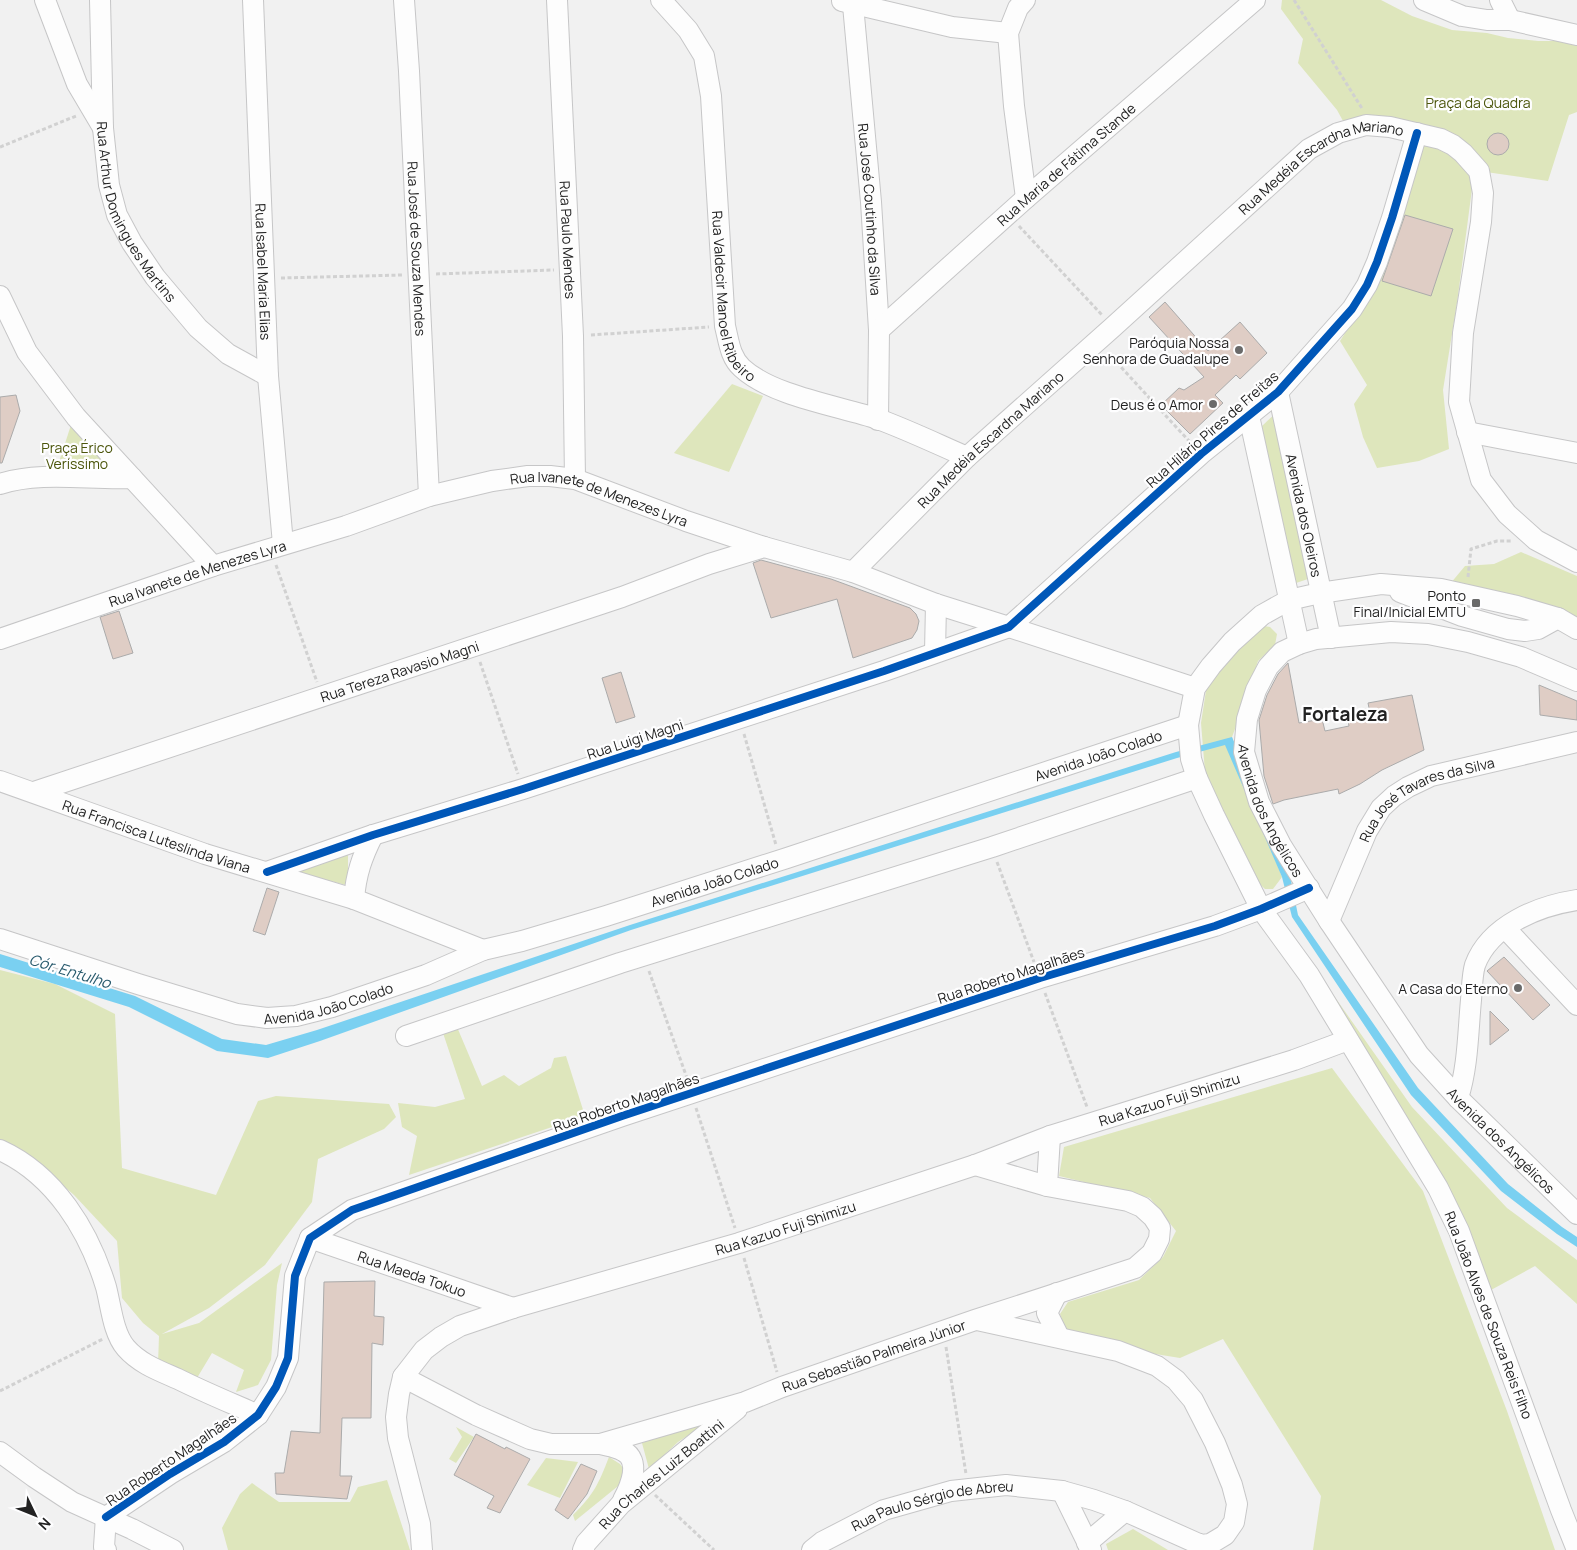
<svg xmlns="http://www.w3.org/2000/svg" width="1577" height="1550" viewBox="0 0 1577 1550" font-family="Manrope,sans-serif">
	<rect width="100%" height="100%" fill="#f1f1f1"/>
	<!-- green -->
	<g fill="#dee6bc">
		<path d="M1282,0h99l31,16 40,14 35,3 21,5 30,3h24l15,5v66l-8,3 -21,66 -69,-10 -7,18 -15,114 -14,87 6,59 -30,12 -42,7 -14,-31 -9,-33 13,-19 -27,-44 28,-44 49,-164 -69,-3 -11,-20 -39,-47 5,-24 -22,-30z"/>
		<path d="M732,384l31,12 -34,76 -55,-19z"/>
		<path d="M1279,410l32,168 -21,7 -28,-159z"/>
		<path d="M71,425l31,35 -1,5 -2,4 -43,2z"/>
		<path d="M1521,552l56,24v45l-127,-37 15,-18 29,-2z"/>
		<path d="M1258,625l12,2 7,7 -2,11 -17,16 -11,36 -15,40 19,61 31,79 -9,12h-8l-14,-13 -46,-104 -4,-49 6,-39z"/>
		<path d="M348,855v18l2,13 -58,-15z"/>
		<path d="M1292,936l120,171 95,101 70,52v44l-42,-38 -44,24z"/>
		<path d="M0,970l55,14 60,30 7,154 94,27 42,-94 18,-5 113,8 7,13 -12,12 -66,30 -6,43 -47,63 -56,43 -47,26 37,-11 83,-60 -5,22 -6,75 -13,25 -22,7 8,-22 -32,-17 -15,25 -39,-14 1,-28 -16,-13 -21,-25 -5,-57 -43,-46 -48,-42 -26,-14z"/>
		<path d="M457,1027l25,59 22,-11 15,11 32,-18 3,-10 12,-2 19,60 -176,59 8,-39 -15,-9 -4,-24 37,4 30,-8 -22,-66z"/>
		<path d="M1332,1068l91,123 84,220 48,139h-242l8,-54 -98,-157 -43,19 -111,-18 -9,-26 8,-12 71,-22 24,-23 13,-26 -26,-33 -91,-22 5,-29z"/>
		<path d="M708,1417l2,4 -32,21 -29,27 -7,-26z"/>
		<path d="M456,1427l18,10 -18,26 -7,-4 13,-22z"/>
		<path d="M609,1457l11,7 7,9 -4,9 -48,39 -2,-6c21,-21 25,-30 36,-58z"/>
		<path d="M546,1458l32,4 -18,36 -33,-13z"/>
		<path d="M387,1480l23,70h-182l-6,-22 18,-34 12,-11 27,19h71l8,-15z"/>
		<path d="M1133,1529l35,21h-60l-2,-6z"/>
	</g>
	<!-- water -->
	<path fill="#7ad0f1" d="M1232,737l58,139 8,39 120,173 90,96 54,43 15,10v10l-20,-13 -56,-43 -90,-96 -119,-178 -10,-40 -57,-132 -48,13 -546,172 -311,111 -52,17 -51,-7 -88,-44 -129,-40v-13l135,42 87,43 44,6 51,-15 313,-105 546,-173z"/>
	<!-- building -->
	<g fill="#dfcdc5" stroke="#ababab">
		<circle cx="1498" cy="144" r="11"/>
		<path d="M1405,215l48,14 -22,67 -49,-15z"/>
		<path d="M1165,302l43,49 32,-29 27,31 -27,26 -4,-4 -21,20 8,8 -33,31 -29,-29 18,-17 5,2 20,-13 -55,-60z"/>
		<path d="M16,395l4,16 -18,52h-2v-66z"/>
		<path d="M761,560l70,19 79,29 6,6 3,7 -2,9 -5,8 -59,20 -16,-59 -66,19 -18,-55z"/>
		<path d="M119,611l14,42 -20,6 -13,-42z"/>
		<path d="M1288,663l11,60 23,-4 3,12 24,-5 -2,-10 23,-3 -2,-10 44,-8 12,55 -42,20 -22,14 -21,10 -1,-5 -54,11 -11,4 -9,-28 -5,-56 8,-25 11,-21z"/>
		<path d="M621,672l14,45 -19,6 -14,-45z"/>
		<path d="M1539,685l38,16v19l-37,-5z"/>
		<path d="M267,888l12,4 -14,43 -12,-4z"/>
		<path d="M1504,957l46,48 -17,15 -46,-49z"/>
		<path d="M1490,1011l19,19 -19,15z"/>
		<path d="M375,1281l-1,35 10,1 -1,28 -11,-2 -1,75h-29l-2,58h12l-5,23 -71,-5 -1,-21h9l7,-42 29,2 4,-151z"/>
		<path d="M476,1434l29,15 1,-2 24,12 -30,54 -13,-5 7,-12 -40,-21z"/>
		<path d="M581,1464l16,7 -10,23 -19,25 -13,-9z"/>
	</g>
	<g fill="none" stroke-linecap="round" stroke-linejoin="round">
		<defs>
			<g id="minor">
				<path d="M45,0l32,84 26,44"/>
				<path id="s1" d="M100,0l3,128 6,57 8,30 15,28 23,34 43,51 30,26 40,22"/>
				<path id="s2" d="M253,0l15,376 15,168"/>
				<path id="s3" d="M404,0l5,71 20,425"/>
				<path id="s4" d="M557,0l16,336 2,143"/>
				<path id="s5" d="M661,0l27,30 16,26 7,40 14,230c4,16 5,31 17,42 30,28 97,38 136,51 30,11 59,25 89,38"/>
				<path id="s6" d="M850,0l3,5 18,197 8,128 -1,90"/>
				<path d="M1025,0l-7,8 -10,25 6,73 12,92"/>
				<path d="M1424,0l38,16 25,4h23l67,15"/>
				<path d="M1500,0l10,20"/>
				<path d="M842,1l110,26 56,6"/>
				<path d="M0,296l27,56 49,65 137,149"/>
				<path id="s7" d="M879,330l147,-132 229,-198"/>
				<path id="s8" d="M1278,392l53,246"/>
				<path d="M1249,416l50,228"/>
				<path d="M1467,432l110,21"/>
				<path d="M0,484c41,-13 89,-4 132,-6"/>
				<path id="s9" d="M853,572l114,-115 146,-130 196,-178 29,-16 28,-8 24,2 51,12 12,6 10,8 16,18 4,22 -2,29 -18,111 -4,69 22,78 26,34 29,26 41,22"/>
				<path d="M1400,592l62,24 46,13 17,2 13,-2 20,-11"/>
				<path id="s10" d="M0,639l213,-73 133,-40 83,-30 63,-15 36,-5h22l25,3 111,42 78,26 89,25 83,32 73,23 186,61"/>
				<path d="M935,652l1,-48"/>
				<path id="s11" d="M1577,681l-56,-24 -53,-15 -40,-8 -37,-2 -75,7 -17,5 -17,8 -14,15 -12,23 -9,29 -3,33 15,50 22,43 48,76 90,134 39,43 119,116"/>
				<path id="s12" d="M0,781l205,73 149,45 129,51"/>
				<path id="s13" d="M34,792l588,-195 87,-33 55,-17"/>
				<path d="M267,872l106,-37 150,-46 361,-118 125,-44 192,-173 77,-62 74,-83 15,-24 10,-23 15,-44 25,-85"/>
				<path d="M354,899c2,-25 8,-42 19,-64"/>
				<path id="s14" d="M1329,921l38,-90 14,-23 13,-12 14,-9 23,-11 146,-34"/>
				<path d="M1505,928l72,77"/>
				<path id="s15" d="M0,939l138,45 99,30 30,4 29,-2 36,-9 94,-32 57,-25 39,-9 84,-25 181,-58 401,-133"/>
				<path d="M406,1036l214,-73 372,-116 205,-69"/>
				<path d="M1458,1098c10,-31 10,-66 13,-98 1,-11 1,-25 4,-35 15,-40 63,-59 102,-65"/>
				<path d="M0,1150c55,25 89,81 106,137 5,19 7,46 20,61 14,16 34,23 52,31 26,13 53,24 80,36"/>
				<path d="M975,1165l72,21"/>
				<path id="s16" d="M310,1238l203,70"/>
				<path d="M1057,1293l-10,20 12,24"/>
				<path id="s17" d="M403,1377l73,38 54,24 21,5h49l145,-42 37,-15 193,-67 160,-52 17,-15 7,-14 1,-11 -7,-11 -11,-10 -14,-6 -81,-15 3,-50"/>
				<path d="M600,1444c7,2 16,3 23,7 19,9 7,36 0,49"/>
				<path d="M0,1452l34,25 38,25 60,27 41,21"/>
				<path d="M1062,1491l29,59"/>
				<path d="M106,1517l64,-43 54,-32 34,-27 18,-28 12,-29 7,-82 15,-38 42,-28 270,-94 418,-138 175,-52 46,-17 48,-21"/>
				<path d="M1087,1543l38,-32"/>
				<path d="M106,1550l-2,-3 2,-30"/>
				<path id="s18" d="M422,1550l-2,-26 -22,-86 -2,-21 3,-23 4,-17 21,-27 17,-13 19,-11 53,-18 226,-65 236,-78 75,-29 244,-76 54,-20"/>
				<path id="s19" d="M583,1550l3,-7 35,-39 116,-95"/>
				<path id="s20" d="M812,1550l10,-8 62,-32 67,-19 55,-6 56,6 32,9 31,11 76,34 9,-1 15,-9 9,-13 3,-18 -5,-19 -17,-42 -22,-43 -17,-20 -19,-14 -39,-15 -141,-31"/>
				<path d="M1577,1550l-16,-40 -102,-279 -21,-43 -129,-213 -48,-66 -47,-94 -17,-37 -6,-19 -3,-34 7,-37 16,-22 21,-24 30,-27 27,-15 31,-7 61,-9 60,5 76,17 41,12 19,11"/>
			</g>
		</defs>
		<!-- minor casing -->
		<use href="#minor" stroke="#c6c6c7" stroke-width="22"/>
		<!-- path -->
		<g stroke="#d1d1d1" stroke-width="3" stroke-dasharray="4 2.5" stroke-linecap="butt">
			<path d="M1294,0l69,110"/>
			<path d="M0,147l76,-31"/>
			<path d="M1019,226l83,89"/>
			<path d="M436,274l118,-4"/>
			<path d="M281,278l121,-3"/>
			<path d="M591,335l118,-8"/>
			<path d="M1108,353l82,89"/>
			<path d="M276,565l41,117"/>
			<path d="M1468,577l3,-28 26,-8h14"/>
			<path d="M480,662l38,112"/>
			<path d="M744,734l32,111"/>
			<path d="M997,862l37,100"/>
			<path d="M649,971l38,107"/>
			<path d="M1045,993l42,114"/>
			<path d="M696,1108l39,120"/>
			<path d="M744,1258l33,114"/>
			<path d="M946,1347l20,127"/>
			<path d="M0,1391l103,-52"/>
			<path d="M655,1495l59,55"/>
		</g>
		<!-- minor -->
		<use href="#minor" stroke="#fdfdfd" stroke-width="20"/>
		<defs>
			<g id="cycleway">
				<path d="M267,872l106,-37 150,-46 361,-118 125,-44 192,-173 77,-62 74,-83 15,-24 10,-23 15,-44 25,-85"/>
				<path d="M106,1517l64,-43 54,-32 34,-27 18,-28 12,-29 7,-82 15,-38 42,-28 270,-94 418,-138 175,-52 46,-17 48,-21"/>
			</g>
		</defs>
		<!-- cycleway casing -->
		<use href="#cycleway" stroke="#fefeff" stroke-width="11"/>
		<!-- cycleway -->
		<use href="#cycleway" stroke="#0057b8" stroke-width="8"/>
	</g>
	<!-- markers -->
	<g fill="#6a6a6a" stroke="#fefeff" stroke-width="2">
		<circle cx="1239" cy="350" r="5"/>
		<circle cx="1213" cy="404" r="5"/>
		<rect x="1471" y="598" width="10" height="10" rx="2.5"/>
		<circle cx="1518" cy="988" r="5"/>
	</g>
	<g text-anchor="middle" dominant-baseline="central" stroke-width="4.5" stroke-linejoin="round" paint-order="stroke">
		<!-- park labels -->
		<g font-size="14" fill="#4c560c" stroke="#fefeff">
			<text x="1478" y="102">Praça da Quadra</text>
			<text x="77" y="447">Praça Érico<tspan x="77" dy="16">Veríssimo</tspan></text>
		</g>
		<!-- street labels -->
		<g font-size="14" fill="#222" stroke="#fefeff">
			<text stroke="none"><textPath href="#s7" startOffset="250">Rua Maria de Fátima Stande</textPath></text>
			<text stroke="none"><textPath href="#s9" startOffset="626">Rua Medéia Escardna Mariano</textPath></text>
			<text stroke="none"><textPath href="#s6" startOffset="211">Rua José Coutinho da Silva</textPath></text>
			<text stroke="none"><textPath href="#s1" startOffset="220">Rua Arthur Domingues Martins</textPath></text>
			<text stroke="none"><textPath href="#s4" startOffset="240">Rua Paulo Mendes</textPath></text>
			<text stroke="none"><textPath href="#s3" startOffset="249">Rua José de Souza Mendes</textPath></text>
			<text stroke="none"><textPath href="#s2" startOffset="272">Rua Isabel Maria Elias</textPath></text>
			<text stroke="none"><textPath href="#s5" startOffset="315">Rua Valdecir Manoel Ribeiro</textPath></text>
			<text transform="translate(1212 429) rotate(-41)">Rua Hilário Pires de Freitas</text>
			<text stroke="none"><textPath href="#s9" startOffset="191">Rua Medéia Escardna Mariano</textPath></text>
			<text stroke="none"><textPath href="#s10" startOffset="628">Rua Ivanete de Menezes Lyra</textPath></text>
			<text stroke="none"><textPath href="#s8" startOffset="126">Avenida dos Oleiros</textPath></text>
			<text stroke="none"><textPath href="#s10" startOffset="208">Rua Ivanete de Menezes Lyra</textPath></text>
			<text stroke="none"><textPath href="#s13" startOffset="385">Rua Tereza Ravasio Magni</textPath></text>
			<text transform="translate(635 739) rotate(-18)">Rua Luigi Magni</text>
			<text stroke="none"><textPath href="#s15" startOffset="1152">Avenida João Colado</textPath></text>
			<text stroke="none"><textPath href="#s14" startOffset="168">Rua José Tavares da Silva</textPath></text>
			<text stroke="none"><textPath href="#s11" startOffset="480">Avenida dos Angélicos</textPath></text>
			<text stroke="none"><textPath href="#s12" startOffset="166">Rua Francisca Luteslinda Viana</textPath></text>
			<text stroke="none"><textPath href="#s15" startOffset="748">Avenida João Colado</textPath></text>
			<text transform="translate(1011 975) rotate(-18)">Rua Roberto Magalhães</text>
			<text stroke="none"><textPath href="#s15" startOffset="342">Avenida João Colado</textPath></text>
			<text stroke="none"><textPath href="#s18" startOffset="999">Rua Kazuo Fuji Shimizu</textPath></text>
			<text transform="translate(626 1102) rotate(-19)">Rua Roberto Magalhães</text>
			<text stroke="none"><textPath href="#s11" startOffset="886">Avenida dos Angélicos</textPath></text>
			<text stroke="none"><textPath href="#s18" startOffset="594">Rua Kazuo Fuji Shimizu</textPath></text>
			<text stroke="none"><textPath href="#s16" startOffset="108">Rua Maeda Tokuo</textPath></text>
			<text transform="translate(1489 1315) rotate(69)">Rua João Alves de Souza Reis Filho</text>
			<text stroke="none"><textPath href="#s17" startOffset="500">Rua Sebastião Palmeira Júnior</textPath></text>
			<text transform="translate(171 1459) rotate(-34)">Rua Roberto Magalhães</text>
			<text stroke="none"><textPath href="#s19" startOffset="110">Rua Charles Luiz Boattini</textPath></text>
			<text stroke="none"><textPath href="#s20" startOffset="131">Rua Paulo Sérgio de Abreu</textPath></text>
		</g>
		<!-- poi labels -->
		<g font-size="14" fill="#222" stroke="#fefeff" text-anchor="end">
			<text x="1229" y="342">Paróquia Nossa<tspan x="1229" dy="16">Senhora de Guadalupe</tspan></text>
			<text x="1203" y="404">Deus é o Amor</text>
			<text x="1466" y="595">Ponto<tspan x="1466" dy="16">Final/Inicial EMTU</tspan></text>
			<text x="1508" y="988">A Casa do Eterno</text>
		</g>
		<!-- water labels -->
		<g font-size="15" font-style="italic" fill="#285a6d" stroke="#fefeff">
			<text transform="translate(70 971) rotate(17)">Cór. Entulho</text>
		</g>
		<!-- district labels -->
		<g font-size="19" font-weight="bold" fill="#222" stroke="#fefeff">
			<text x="1345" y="714">Fortaleza</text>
		</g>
	</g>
	<!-- north arrow -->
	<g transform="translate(35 1515) rotate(133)" stroke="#fefeff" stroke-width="4" paint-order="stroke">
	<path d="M0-4L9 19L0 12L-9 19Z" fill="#222222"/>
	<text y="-8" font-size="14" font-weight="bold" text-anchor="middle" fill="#222222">N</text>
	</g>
</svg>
